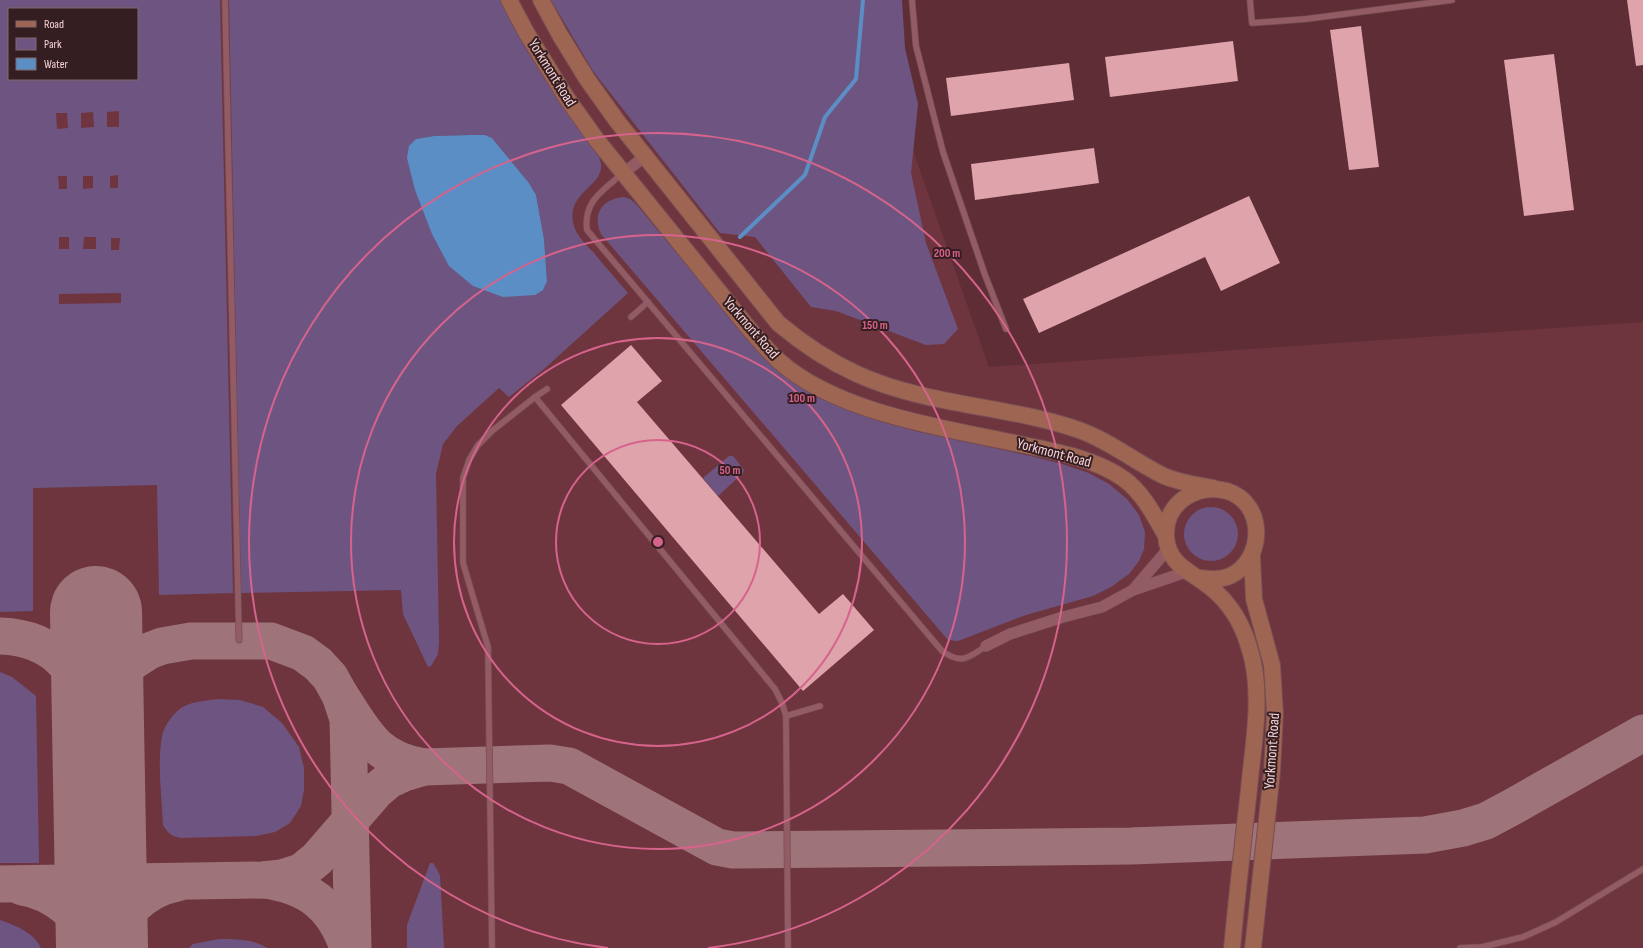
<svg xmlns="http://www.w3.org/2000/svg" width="1643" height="948" viewBox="0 0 1643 948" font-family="'Sofia Sans Condensed',sans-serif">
	<rect width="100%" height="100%" fill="#5f2d36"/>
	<!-- built -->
	<path fill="#6e353f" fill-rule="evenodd" d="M0,0h897l7,125 85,242 654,-45v626h-1643zM9,9h128v70h-128z"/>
	<!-- green -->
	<g fill="#6e5581" fill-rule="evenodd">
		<path d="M0,0h220l13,593 -74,2 -2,-110 -124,3v123l-33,1zM9,9h128v70h-128zM119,111v16h-12v-15zM93,112l1,15 -13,1v-15zM56,113h11l1,15 -11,1zM118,175v13h-8v-12zM58,176h9v13h-8zM83,176h10v12l-10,1zM59,237h10v12h-10zM84,237h12v12h-13zM111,238h9l-1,12h-8zM121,293v10l-62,1v-10z"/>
		<path d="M229,0h271l19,37 39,63 41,56c0,3 2,6 2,9 2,23 -39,28 -26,64 4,9 12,17 19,24 11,14 23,27 34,40l-84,76 -35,28 -10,-9 -42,38 -14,18 -7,30 3,167 -1,13 -7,12 -3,1 -25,-53 -2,-24 -160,3zM470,135h15l7,3 37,45 7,12 8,44 3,42 -131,-142 18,-3z"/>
		<path d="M551,0h351l3,48 13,56 -7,69 15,70 32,86 -14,15 -18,1 -90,-34 -25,-4 -56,-70 -35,-4 -127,-162z"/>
		<path d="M624,197l6,2 6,5 106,128 21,21 86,56 27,11 39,11 120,26 27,7 27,9 20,11 18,15 12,16 6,17 -1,17 -5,12 -10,13 -18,13 -18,9 -67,19 -68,26 -10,-1 -347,-406c-9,-20 1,-35 23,-37z"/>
		<path d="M729,456h4l11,14 -1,3 -25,23 -15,-18z"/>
		<circle cx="1211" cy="534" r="27"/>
		<path d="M0,672l12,5 24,19 3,167h-39z"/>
		<path d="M217,699l23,1 23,7 19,16 17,24 5,21v22l-3,16 -11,17 -15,9 -19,4 -75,2c-9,-2 -13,-4 -18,-13 -1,-27 -6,-63 -1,-89 2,-10 11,-22 19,-28 11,-7 24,-7 36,-9z"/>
		<path d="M430,863h3l7,12 4,73h-37v-23z"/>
		<path d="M0,920c15,5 34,13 41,28h-41z"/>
		<path d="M219,939c16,0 34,0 48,9h-78l4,-4z"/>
	</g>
	<!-- water -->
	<path fill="#5b8ec4" d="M470,135h15l7,3 37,45 7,12 8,44 3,42 -4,9 -8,5 -32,2 -30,-11 -24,-20 -17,-32 -17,-44 -8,-32 2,-12 7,-7 18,-3z"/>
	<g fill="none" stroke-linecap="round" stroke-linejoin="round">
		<!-- stream -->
		<path stroke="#5b8ec4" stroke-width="4" d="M740,237l65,-62 20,-58 31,-38 7,-79"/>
		<!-- taxiway -->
		<g stroke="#9e747a" stroke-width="37">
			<path d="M0,636c61,2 78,39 98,90"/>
			<path d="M340,695c25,38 35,64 84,72l126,-4 19,3 148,81 16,3 398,-4 294,-11 38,-7 23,-7 28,-15 129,-73"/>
			<path d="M98,726l16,-45 18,-19 17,-11 13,-5 29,-5h80l32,12 15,11 12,13 10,18 8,24 5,229"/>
			<path d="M264,880c44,6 70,25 84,68"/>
			<path d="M0,884l263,-4 19,-2 19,-6 16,-13 59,-68 13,-11 15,-7 20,-6"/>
			<path d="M22,887c33,5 61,30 73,61"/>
			<path d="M106,948c11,-31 38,-59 71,-65"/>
		</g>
		<!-- runway -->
		<path stroke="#9e747a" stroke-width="92" d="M96,612l6,336"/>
	</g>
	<!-- building -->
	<g fill="#dfa3ab">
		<path d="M1627,0h16v65l-7,1z"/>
		<path d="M1361,26l18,141 -30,3 -19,-140z"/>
		<path d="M1233,41l5,40 -128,16 -5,-40z"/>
		<path d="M1554,54l20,156 -50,6 -20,-156z"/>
		<path d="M1069,63l5,37 -123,16 -5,-38z"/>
		<path d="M1094,148l5,35 -124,17 -4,-36z"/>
		<path d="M1249,196l31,67 -59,28 -16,-34 -166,76 -16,-34z"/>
		<path d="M631,345l31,36 -25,21 182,212 24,-20 31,36 -71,61 -242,-286z"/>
	</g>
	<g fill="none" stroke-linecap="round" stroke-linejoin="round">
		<defs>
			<g id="lane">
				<path d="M225,0l14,640"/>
				<path d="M912,0l4,46 27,106 42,123 21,54"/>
				<path d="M1250,0l2,23 54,-4 146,-19"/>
				<path d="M622,174c-19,16 -39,28 -35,56l355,421c20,14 26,7 44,-5"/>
				<path d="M631,317l17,-15"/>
				<path d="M547,389l-12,8 240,292 7,14 4,13 2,232"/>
				<path d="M786,716l34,-10"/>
				<path d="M492,948l-4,-301 -25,-84v-85l6,-18 9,-15 14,-14 43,-34"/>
				<path d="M1460,948l22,-1 41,-10 33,-15 87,-53"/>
			</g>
			<g id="street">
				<path d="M624,173l21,-17"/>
				<path d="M1133,590l35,-41"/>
				<path d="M986,646l24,-12 53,-17 39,-10 31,-17 53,-18"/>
			</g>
			<g id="secondary">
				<path d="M509,0l17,32 40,65 30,42 150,186c10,12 21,25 33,36 58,52 165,67 240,83 35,7 75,14 105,35 19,14 30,36 41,55"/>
				<path d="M541,0l19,35 27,44 30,42 161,202c25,21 48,37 79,51 70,32 150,31 222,56 31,11 56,32 85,46 16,7 34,9 50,12"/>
				<path d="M1252,556l2,43 18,66 3,48 -3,59 -19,176"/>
				<path d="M1200,578c10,1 20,2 30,-2 35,-16 36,-73 -3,-85 -29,-8 -62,11 -61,44 1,33 31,38 51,58 16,15 26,33 32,54 15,45 4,97 0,142 -6,53 -12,106 -17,159"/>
			</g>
		</defs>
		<!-- lane casing -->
		<use href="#lane" stroke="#774d54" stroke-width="7"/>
		<!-- street casing -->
		<use href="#street" stroke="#774d54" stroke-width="12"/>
		<!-- secondary casing -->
		<use href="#secondary" stroke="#774d54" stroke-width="18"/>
		<!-- lane -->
		<use href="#lane" stroke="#935c65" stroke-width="5.5"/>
		<!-- street -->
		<use href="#street" stroke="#935c65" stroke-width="11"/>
		<!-- secondary -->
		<use href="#secondary" stroke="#9d6552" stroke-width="16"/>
	</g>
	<!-- distance rings -->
	<g fill="none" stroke="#d6638c" stroke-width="2">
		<circle cx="658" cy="542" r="102"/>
		<circle cx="658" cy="542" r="204"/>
		<circle cx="658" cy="542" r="307"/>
		<path d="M608 948A409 409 0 1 1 708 948"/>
	</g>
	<g text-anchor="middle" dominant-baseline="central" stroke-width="4" stroke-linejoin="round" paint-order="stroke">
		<!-- street labels -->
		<g font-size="15" fill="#f3d3d6" stroke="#351e21">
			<text transform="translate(552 73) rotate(58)">Yorkmont Road</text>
			<text transform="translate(751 328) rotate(49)">Yorkmont Road</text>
			<text transform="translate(1054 453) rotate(15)">Yorkmont Road</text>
			<text transform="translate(1272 751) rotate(-86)">Yorkmont Road</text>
		</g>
	</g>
	<circle cx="658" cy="542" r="6" fill="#d6638c" stroke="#351e21" stroke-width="2"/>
	<g font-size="12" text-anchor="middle" font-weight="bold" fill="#d6638c" stroke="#351e21" stroke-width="4" stroke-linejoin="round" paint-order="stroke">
		<text x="947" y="257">200 m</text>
		<text x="875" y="329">150 m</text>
		<text x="802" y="402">100 m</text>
		<text x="730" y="474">50 m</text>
	</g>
	<!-- legend -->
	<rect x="8" y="8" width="130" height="72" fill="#351e21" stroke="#816669"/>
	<rect x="16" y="21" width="20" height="6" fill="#9d6552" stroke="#816669"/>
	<text x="44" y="28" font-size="12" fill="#f3d3d6">Road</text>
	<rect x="16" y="38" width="20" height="12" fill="#6e5581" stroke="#816669"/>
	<text x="44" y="48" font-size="12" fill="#f3d3d6">Park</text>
	<rect x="16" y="58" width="20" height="12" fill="#5b8ec4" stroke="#816669"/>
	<text x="44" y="68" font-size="12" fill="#f3d3d6">Water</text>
</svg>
